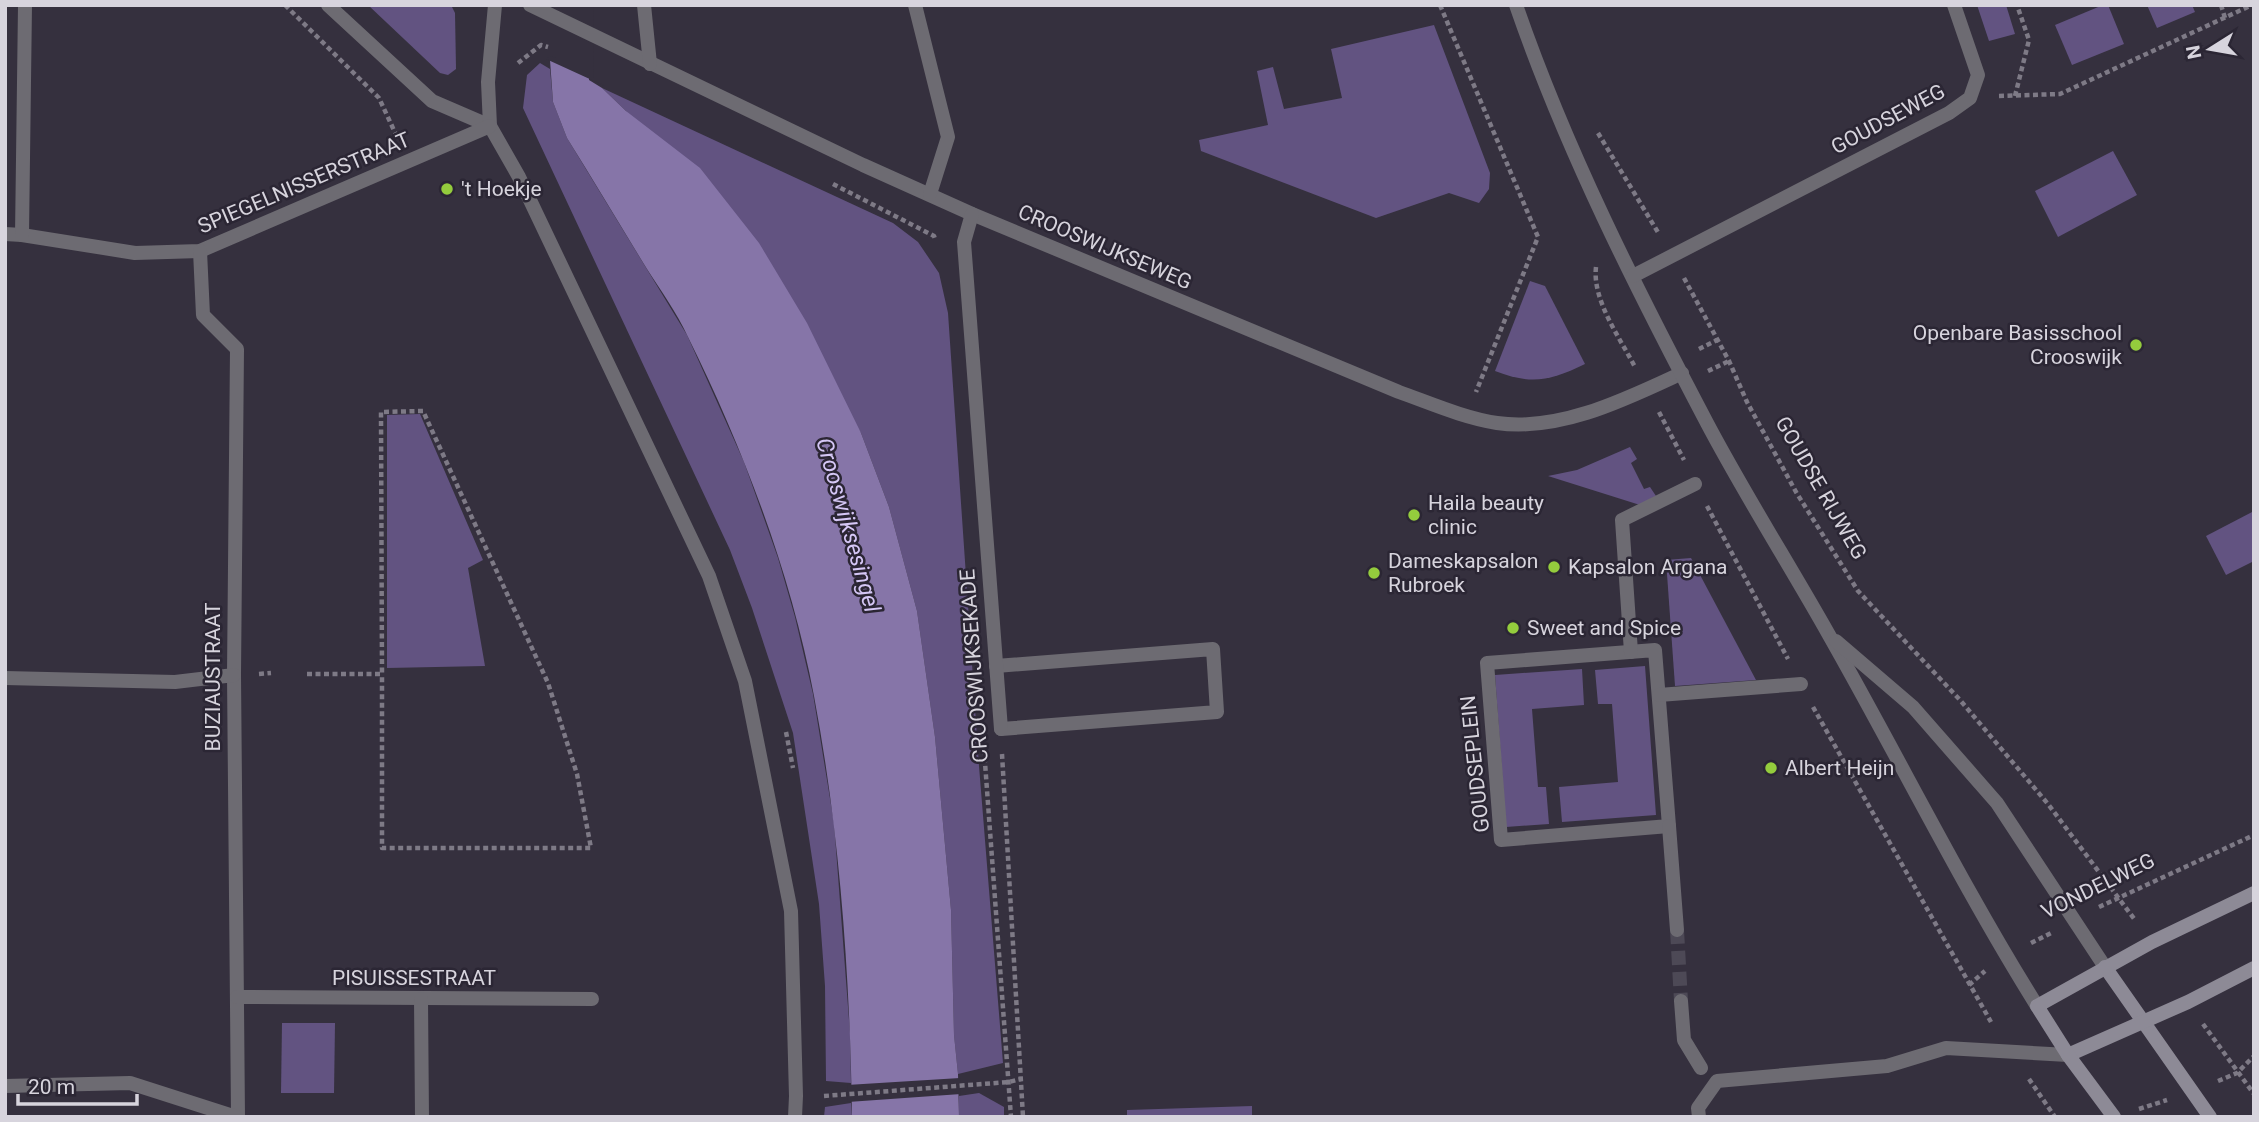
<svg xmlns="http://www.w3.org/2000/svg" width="2259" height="1122" viewBox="0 0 2259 1122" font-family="Roboto,sans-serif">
	<rect width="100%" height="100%" fill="#35303e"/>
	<!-- green -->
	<g fill="#625381">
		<path d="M368,5h83l4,8 1,56 -8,6 -8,-2z"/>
		<path d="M1977,5h29l9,29 -26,7z"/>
		<path d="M2103,5h5l16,39 -52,21 -17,-40z"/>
		<path d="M2147,5h45l3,7 -38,16z"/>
		<path d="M1434,25l56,148 -1,16 -10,14 -30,-10 -73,25 -175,-67 -2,-11 69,-15 -11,-54 16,-4 11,42 58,-11 -11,-49z"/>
		<path d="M540,63l10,6 3,33 14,36 120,197 57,127 34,96 17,59 18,77 21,129 16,210 1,50 -25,-2 -1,-95 -6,-82 -26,-171 -41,-125 -22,-58 -207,-442 4,-33z"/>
		<path d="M602,88l291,135 25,19 21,31 9,40 31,453 24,297 -45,11 -4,-39 -3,-125 -16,-173 -18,-126 -28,-104 -28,-74 -235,-322z"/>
		<path d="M2113,151l24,44 -79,42 -23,-46z"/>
		<path d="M1530,281l15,5 40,78c-35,17 -54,21 -90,7z"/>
		<path d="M420,414l63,146 -15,8 17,98 -98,2v-253z"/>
		<path d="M1630,447l7,12 -6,4 13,26 6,-2 6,9 -16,9 -92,-29 29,-6z"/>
		<path d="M2254,511v50l-28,14 -20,-39z"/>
		<path d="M1691,558l65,122 -81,6 -9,-126z"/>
		<path d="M1645,666l11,149 -94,7 -3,-35 59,-5 -6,-78h-14l-3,-34z"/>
		<path d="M1582,669l2,36 -52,4 6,78h8l3,37 -43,3 -11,-152z"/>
		<path d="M282,1023h53l-1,70h-53z"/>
		<path d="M979,1093l25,14v10h-45v-21z"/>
		<path d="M851,1103l1,14h-28l1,-10z"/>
		<path d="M1252,1106v11h-125v-7z"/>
	</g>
	<!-- water -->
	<path fill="#8675a8" d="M591,5l-2,75 13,8 24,23 74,57 59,75 48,80 54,110 28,74 28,104 18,126 16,173 3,125 4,39 1,43h-107c-2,-141 -12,-283 -38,-421 -23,-123 -71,-248 -126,-359 -11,-24 -27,-46 -41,-68 -27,-44 -53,-88 -80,-131l-14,-36 -3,-42 9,3z"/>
	<!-- pier -->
	<g fill="#35303e">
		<path d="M556,5h38l-1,73 12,8 -59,-27 4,-3 6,2z"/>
		<path d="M960,1078l1,16 -113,8 -1,-17z"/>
	</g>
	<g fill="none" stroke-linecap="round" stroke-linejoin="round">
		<!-- street-tunnel -->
		<path stroke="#4d4956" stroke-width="14" stroke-dasharray="14 7" stroke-linecap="butt" d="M1677,930l4,71"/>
		<!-- path -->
		<g stroke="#7e7a86" stroke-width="4.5" stroke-dasharray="5 3.5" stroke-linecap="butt">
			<path d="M285,5l94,93 19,41"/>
			<path d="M1440,5l98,232 -62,155"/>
			<path d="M2221,5l4,13"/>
			<path d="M518,63l23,-18 7,2"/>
			<path d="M1999,96l61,-2 192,-89"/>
			<path d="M2015,96l14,-56 -12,-35"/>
			<path d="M1598,133l61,101"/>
			<path d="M833,184l101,52 1,3"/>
			<path d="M1596,267c-4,33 24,71 39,100"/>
			<path d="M1684,278l45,83 18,41 49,90 62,99 102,109 88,104 87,116"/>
			<path d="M1699,349l18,-9"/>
			<path d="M1708,371l21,-10"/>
			<path d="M1659,412l25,48"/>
			<path d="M1707,506l81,153"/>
			<path d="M259,674l12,-1"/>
			<path d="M307,674h75l-1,-262 42,-1 125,272 29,91 14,74h-209v-174"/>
			<path d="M1813,707l178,315"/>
			<path d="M786,732l7,36"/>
			<path d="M984,749l27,368"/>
			<path d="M1002,754l21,363"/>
			<path d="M2099,907l155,-72"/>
			<path d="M2031,943l20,-10"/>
			<path d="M1969,985l16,-14"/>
			<path d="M2203,1024l51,70"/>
			<path d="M2029,1079l26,38"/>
			<path d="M2218,1081l19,-8 17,-17"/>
			<path d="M824,1096l185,-14 12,-3"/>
			<path d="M2139,1109l28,-9"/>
		</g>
		<!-- lane -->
		<g stroke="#6d6b72" stroke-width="14">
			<path d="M328,5l104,96 58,25"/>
			<path d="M996,666l217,-17 4,63 -216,17"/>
		</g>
		<!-- street -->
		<g stroke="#6d6b72" stroke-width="14">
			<path d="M495,5l-7,77 2,44 29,51 190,399 36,105 46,230 5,185 -1,21"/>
			<path d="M530,5l333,160 109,49 427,178c31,11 65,26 98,31 63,9 129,-24 185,-50"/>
			<path d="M644,5l6,59"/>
			<path d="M915,5l33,132 -18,57"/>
			<path d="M1516,5c50,145 120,283 191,418 38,72 82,141 122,212 70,123 133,251 208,371"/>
			<path d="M972,214l-8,28 37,487"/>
			<path d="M5,234l17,1 113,18 65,-2 290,-125"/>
			<path d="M22,235l3,-230"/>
			<path d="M200,251l3,64 34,34 -3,326 4,442"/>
			<path d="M1633,276l316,-163 21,-15 8,-23 -24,-70"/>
			<path d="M1836,641l77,66 84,96 108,164"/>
			<path d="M1655,650l14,176 -168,14 -14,-177z"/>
			<path d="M1631,652l-9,-132 73,-36"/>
			<path d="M5,678l170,4 59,-7"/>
			<path d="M1659,695l142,-11"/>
			<path d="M1669,826l8,104"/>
			<path d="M237,997l355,2"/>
			<path d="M421,999l1,118"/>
			<path d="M1681,1001l3,39 17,28"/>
			<path d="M5,1086l125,-3 106,34"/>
			<path d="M1699,1117l-1,-9 19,-27 170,-15 59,-18 122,7"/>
		</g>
		<!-- secondary -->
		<g stroke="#8d8a96" stroke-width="14">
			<path d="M2105,967l105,150"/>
			<path d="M2068,1055l120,-53 66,-34"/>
			<path d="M2114,1117l-46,-62 -31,-49 115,-64 102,-49"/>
		</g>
	</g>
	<!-- markers -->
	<g fill="#94cc3d" stroke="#2b2634" stroke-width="2.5">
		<circle cx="447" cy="189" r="7"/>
		<circle cx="2136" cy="345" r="7"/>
		<circle cx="1414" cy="515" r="7"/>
		<circle cx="1554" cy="567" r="7"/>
		<circle cx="1374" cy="573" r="7"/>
		<circle cx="1513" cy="628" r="7"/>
		<circle cx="1771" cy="768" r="7"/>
	</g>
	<g text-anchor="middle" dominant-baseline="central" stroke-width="5" stroke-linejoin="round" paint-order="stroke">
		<!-- street labels -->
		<g font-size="21" fill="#d7d4dd" stroke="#2b2634">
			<text transform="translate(1888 119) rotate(-28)">GOUDSEWEG</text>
			<text transform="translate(304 183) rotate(-23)">SPIEGELNISSERSTRAAT</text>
			<text transform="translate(1105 247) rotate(23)">CROOSWIJKSEWEG</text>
			<text transform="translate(1821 488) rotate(60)">GOUDSE RIJWEG</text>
			<text transform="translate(974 666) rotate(-94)">CROOSWIJKSEKADE</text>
			<text transform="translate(213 677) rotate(-90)">BUZIAUSTRAAT</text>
			<text transform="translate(1475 764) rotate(-96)">GOUDSEPLEIN</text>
			<text transform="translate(2098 886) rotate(-26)">VONDELWEG</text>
			<text x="414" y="978">PISUISSESTRAAT</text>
		</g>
		<!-- poi labels -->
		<g font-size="21" fill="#d7d4dd" stroke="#2b2634" text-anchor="start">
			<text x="461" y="189">'t Hoekje</text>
			<text x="2122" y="333" text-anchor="end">Openbare Basisschool<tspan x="2122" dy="24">Crooswijk</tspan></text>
			<text x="1428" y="503">Haila beauty<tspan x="1428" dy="24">clinic</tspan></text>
			<text x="1388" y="561">Dameskapsalon<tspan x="1388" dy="24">Rubroek</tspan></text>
			<text x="1568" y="567">Kapsalon Argana</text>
			<text x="1527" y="628">Sweet and Spice</text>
			<text x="1785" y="768">Albert Heijn</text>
		</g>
		<!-- water labels -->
		<g font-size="23" font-style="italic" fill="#d5c7f6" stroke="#2b2634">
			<text transform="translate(848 525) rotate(74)">Crooswijksesingel</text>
		</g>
	</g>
	<!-- border -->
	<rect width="2259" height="1122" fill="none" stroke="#d7d4dd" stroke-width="14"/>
	<!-- north arrow -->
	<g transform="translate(2210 49) rotate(259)" stroke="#2b2634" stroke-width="5" paint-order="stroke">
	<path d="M0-5L12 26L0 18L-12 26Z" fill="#d7d4dd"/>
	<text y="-10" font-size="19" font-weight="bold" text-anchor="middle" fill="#d7d4dd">N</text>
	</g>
	<!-- scale -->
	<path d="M18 1094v10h119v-10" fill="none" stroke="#d7d4dd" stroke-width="3.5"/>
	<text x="28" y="1094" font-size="21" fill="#d7d4dd" stroke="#2b2634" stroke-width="5" paint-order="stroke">20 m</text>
</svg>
